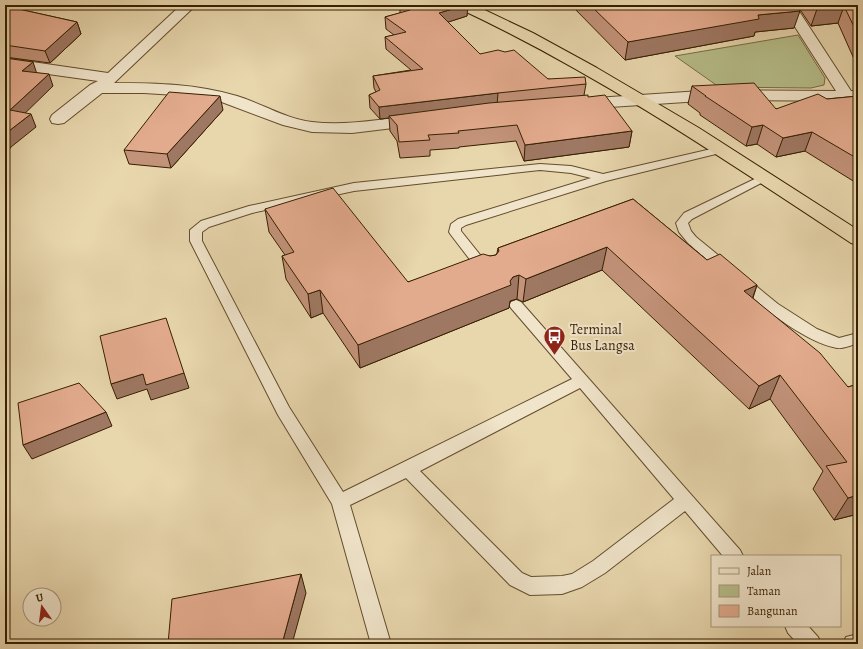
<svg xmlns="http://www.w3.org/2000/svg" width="863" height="649" viewBox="0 0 863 649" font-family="Alegreya,serif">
	<rect width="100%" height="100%" fill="#e8d6ad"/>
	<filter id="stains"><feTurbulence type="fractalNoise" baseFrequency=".005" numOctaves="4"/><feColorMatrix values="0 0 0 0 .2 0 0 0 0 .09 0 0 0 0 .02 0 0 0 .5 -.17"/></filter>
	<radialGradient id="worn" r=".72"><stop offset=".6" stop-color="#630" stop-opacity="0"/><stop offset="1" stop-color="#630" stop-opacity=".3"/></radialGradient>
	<!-- green -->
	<path fill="#b6bd89" stroke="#766e44" d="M798,35l27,43 -1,7 -13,3 -92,-1 -44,-31z"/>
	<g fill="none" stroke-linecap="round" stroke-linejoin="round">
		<defs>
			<g id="service">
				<path d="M720,147l4,1 2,2 -2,2 -118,29 -140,44 -5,3v3l32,40 -2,3 -5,1 -5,-1 -30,-39 -2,-3 2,-8 7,-5 133,-41 -20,-5 -31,-3 -186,21 -102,22 -43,14 -7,5v9l87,166 54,85 229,-113 -61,-71 -2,-3 2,-3 5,-2 5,2 219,248 3,6h-20l-38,-45 -80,62 -23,14 -20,7 -32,1 -20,-10 -104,-107 -56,27 41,139h-20l-39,-140 -54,-89 -88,-174v-11l11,-9 48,-15 105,-23 186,-19 31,2 32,8zM580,388l94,111 -81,62 -21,13 -10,2 -31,1 -9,-4 -102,-102z"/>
				<path d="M763,175l4,1 2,2 -2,2 -75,39 -4,4 3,8 5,6 82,67 39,25 22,9 19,-5v10c-6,2 -15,6 -21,5 -45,-8 -114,-75 -149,-105l-9,-11 -3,-9 8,-10z"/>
				<path d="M785,626h23l10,11 3,7h-23l-10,-11z"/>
				<path d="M858,634v10h-15l3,-7z"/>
			</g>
			<g id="minor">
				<path d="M181,5h15l-82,78c42,0 83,1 123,13 26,8 49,23 75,26 35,4 71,-3 106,-7l6,1 2,4 -2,4 -6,1 -66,8 -40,-1 -29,-7 -64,-24 -27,-5 -48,-3h-42l-38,30 -6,1 -6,-1 -2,-4 2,-4 38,-30 8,-4 -93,-13v-10l103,15z"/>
				<path d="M781,5h14l56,86h7v10l-142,-1 -136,9 -6,-2 -2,-3 2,-3 6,-2 136,-9 120,1z"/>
			</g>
			<path id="trunk" d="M456,5h18l59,28 64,35 102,60 159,102v15l-7,-2c-127,-84 -254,-170 -393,-235z"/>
		</defs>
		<!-- service casing -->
		<use href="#service" stroke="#634d2b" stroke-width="2"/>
		<!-- minor casing -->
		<use href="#minor" stroke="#634d2b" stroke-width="2"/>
		<!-- trunk casing -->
		<use href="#trunk" stroke="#371f00" stroke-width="2"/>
		<!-- service -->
		<use href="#service" fill="#f0e4ca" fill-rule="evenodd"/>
		<!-- minor -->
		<use href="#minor" fill="#f0e4ca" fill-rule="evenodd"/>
		<!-- trunk -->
		<use href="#trunk" fill="#e8d6ad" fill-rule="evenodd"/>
	</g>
	<!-- wall -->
	<g fill="#c3937a" stroke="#371f00">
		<path d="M400,5h66l1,11 -19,6 32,32 68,25 38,5 -2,11 4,2 44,34 -3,16 -105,14 -8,-20 -57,6v1l-29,2v6l-30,2 -3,-17 -7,-10 -1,-13 -9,1 -10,-11 -1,-13 7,-3 -2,-4 -1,-12 38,-6 -25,-21 -1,-12 9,-2 -8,-6 -1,-12 15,-4z"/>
		<path d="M571,5h225l-2,23 -39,4 -1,4 -129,24z"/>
		<path d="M797,5h56l5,3v60l-20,-45 -27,3z"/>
		<path d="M5,6l72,16 4,12 -31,29 -45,-6z"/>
		<path d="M692,86l84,23 51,-10 31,-3v88l-53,-33 -29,6 -19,-13 -11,2 -46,-31v-2l-12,-9z"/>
		<path d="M223,110l-52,58 -42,-4 -5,-14z"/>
		<path d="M633,199l74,61 50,25 -4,13 95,89 10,-3v130l-24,6 -21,-31 10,-18 -53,-72 -21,10 -147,-139 -79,32 -6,-3 -7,2 -1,7 -149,60 -37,-55 -12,5 -25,-39 -4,-23 3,-1 -16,-23 -4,-23 143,73 82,-26 6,-1 1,-2 1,-5z"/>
	</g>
	<!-- shaded-wall -->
	<g fill="#9f7863" stroke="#371f00">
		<path d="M466,5h2l-1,11 -28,9v-12z"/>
		<path d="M844,6l-6,17 -27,3 6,-17z"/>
		<path d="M800,11l-6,17 -39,4 -1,4 -129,24 3,-18 130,-27z"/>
		<path d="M77,22l4,12 -31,29 -5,-12z"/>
		<path d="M33,62l4,12 -15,-3z"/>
		<path d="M49,74l4,12 -38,37 -5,-13z"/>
		<path d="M498,93l-1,12 -108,11v2l-9,1 -1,-12z"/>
		<path d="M220,96l3,14 -52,58 -4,-14z"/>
		<path d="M31,114l5,13 -25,20 -6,9v-22z"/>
		<path d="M763,125l-6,19 -11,2 6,-19z"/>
		<path d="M632,131l-3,16 -105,14 1,-16z"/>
		<path d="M812,132l-7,19 -29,6 7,-19z"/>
		<path d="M607,247l-5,23 -79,32 3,-23z"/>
		<path d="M519,275l-2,24 -7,2 -1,7 -149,60 -2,-23 152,-64 3,-4z"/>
		<path d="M757,285l-8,23 -5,-17z"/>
		<path d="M320,290l3,23 -12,5 -3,-24z"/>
		<path d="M184,373l5,15 -38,12 -4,-11 -30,10 -6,-15 32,-10z"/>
		<path d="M780,375l-10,24 -21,10 10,-23z"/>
		<path d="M106,412l6,14 -80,33 -9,-14z"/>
		<path d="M858,495v19l-24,6 14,-22z"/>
		<path d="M301,574l5,19 -14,51h-10z"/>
	</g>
	<!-- building -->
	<g fill="#e3ab8e" stroke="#371f00">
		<path d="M404,5h62l-27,8 41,41 18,-4 7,2 9,-2 34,29 37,-2 1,7 -88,9 -119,14 -10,-12 11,-5 -7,-14 50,-7 -38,-32 21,-5 -21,-15 25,-7z"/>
		<path d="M590,5h206l4,6 -42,4 1,4 -131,23z"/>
		<path d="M814,5h39l5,3v27l-14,-29 -27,3z"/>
		<path d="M5,6l72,16 -32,29 -40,-6z"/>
		<path d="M5,58l28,4 -11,9 27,3 -39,36 21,4 -26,20z"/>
		<path d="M754,83l22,26 42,-15 9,5 31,-3v63l-46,-27 -29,6 -20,-13 -11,2 -47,-31h1l-14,-10z"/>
		<path d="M169,92l51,4 -53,58 -43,-4z"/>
		<path d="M588,95v2l17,-2 27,36 -107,14 -8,-20 -59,6 1,2 -31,2 2,5 -31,2 -2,-17 -8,-9 100,-13z"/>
		<path d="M333,188l75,94 75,-28 7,2 6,-1 3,-4 -1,-3 135,-49 74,61 13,-6 37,31 -13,6 76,62 28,34 10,-3v111l-10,3 -22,-32 21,-4 -67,-87 -21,11 -152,-139 -81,32 -7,-4 -6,2 -3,4 1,4 -153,60 -38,-55 -12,4 -26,-38 12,-4 -29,-43z"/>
		<path d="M166,318l18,55 -38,12 -3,-11 -32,10 -11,-48z"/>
		<path d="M79,383l27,29 -83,33 -5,-42z"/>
		<path d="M301,574l-19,70h-114l4,-45z"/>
	</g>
	<!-- icons -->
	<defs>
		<symbol id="bus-pin" viewBox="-11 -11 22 30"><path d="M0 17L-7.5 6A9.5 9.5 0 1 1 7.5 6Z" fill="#8f2418" stroke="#f0e4ca"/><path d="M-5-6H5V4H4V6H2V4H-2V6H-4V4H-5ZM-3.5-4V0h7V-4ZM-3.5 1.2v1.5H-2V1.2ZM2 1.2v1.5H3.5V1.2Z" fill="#fff"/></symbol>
	</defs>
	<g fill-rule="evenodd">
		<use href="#bus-pin" x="542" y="324" width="25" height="34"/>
	</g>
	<g text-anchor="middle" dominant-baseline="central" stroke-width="4" stroke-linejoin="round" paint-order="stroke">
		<!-- poi labels -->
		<g font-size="14" fill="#371f00" stroke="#f0e4ca" text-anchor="start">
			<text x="570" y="329">Terminal<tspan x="570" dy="16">Bus Langsa</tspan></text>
		</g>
	</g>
	<!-- margin -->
	<rect width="863" height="649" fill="none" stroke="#e8d6ad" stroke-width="20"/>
	<rect x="6" y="6" width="851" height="637" fill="none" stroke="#371f00" stroke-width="2"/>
	<rect x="10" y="10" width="843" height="629" fill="none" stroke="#371f00"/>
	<!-- legend -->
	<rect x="711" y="555" width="130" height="72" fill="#f0e4ca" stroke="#a69579"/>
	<rect x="719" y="568" width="20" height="6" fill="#f0e4ca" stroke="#a69579"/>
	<text x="747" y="575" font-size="12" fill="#371f00">Jalan</text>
	<rect x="719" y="585" width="20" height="12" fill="#b6bd89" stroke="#a69579"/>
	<text x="747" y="595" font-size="12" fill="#371f00">Taman</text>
	<rect x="719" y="605" width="20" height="12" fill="#e3ab8e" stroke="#a69579"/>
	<text x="747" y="615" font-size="12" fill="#371f00">Bangunan</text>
	<!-- north arrow -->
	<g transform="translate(42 607) rotate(346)"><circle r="19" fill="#f0e4ca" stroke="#a69579"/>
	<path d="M0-3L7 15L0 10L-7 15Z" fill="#8f2418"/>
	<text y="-6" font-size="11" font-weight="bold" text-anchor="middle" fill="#371f00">U</text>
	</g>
	<rect width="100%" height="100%" filter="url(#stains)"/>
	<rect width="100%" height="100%" fill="url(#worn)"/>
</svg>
